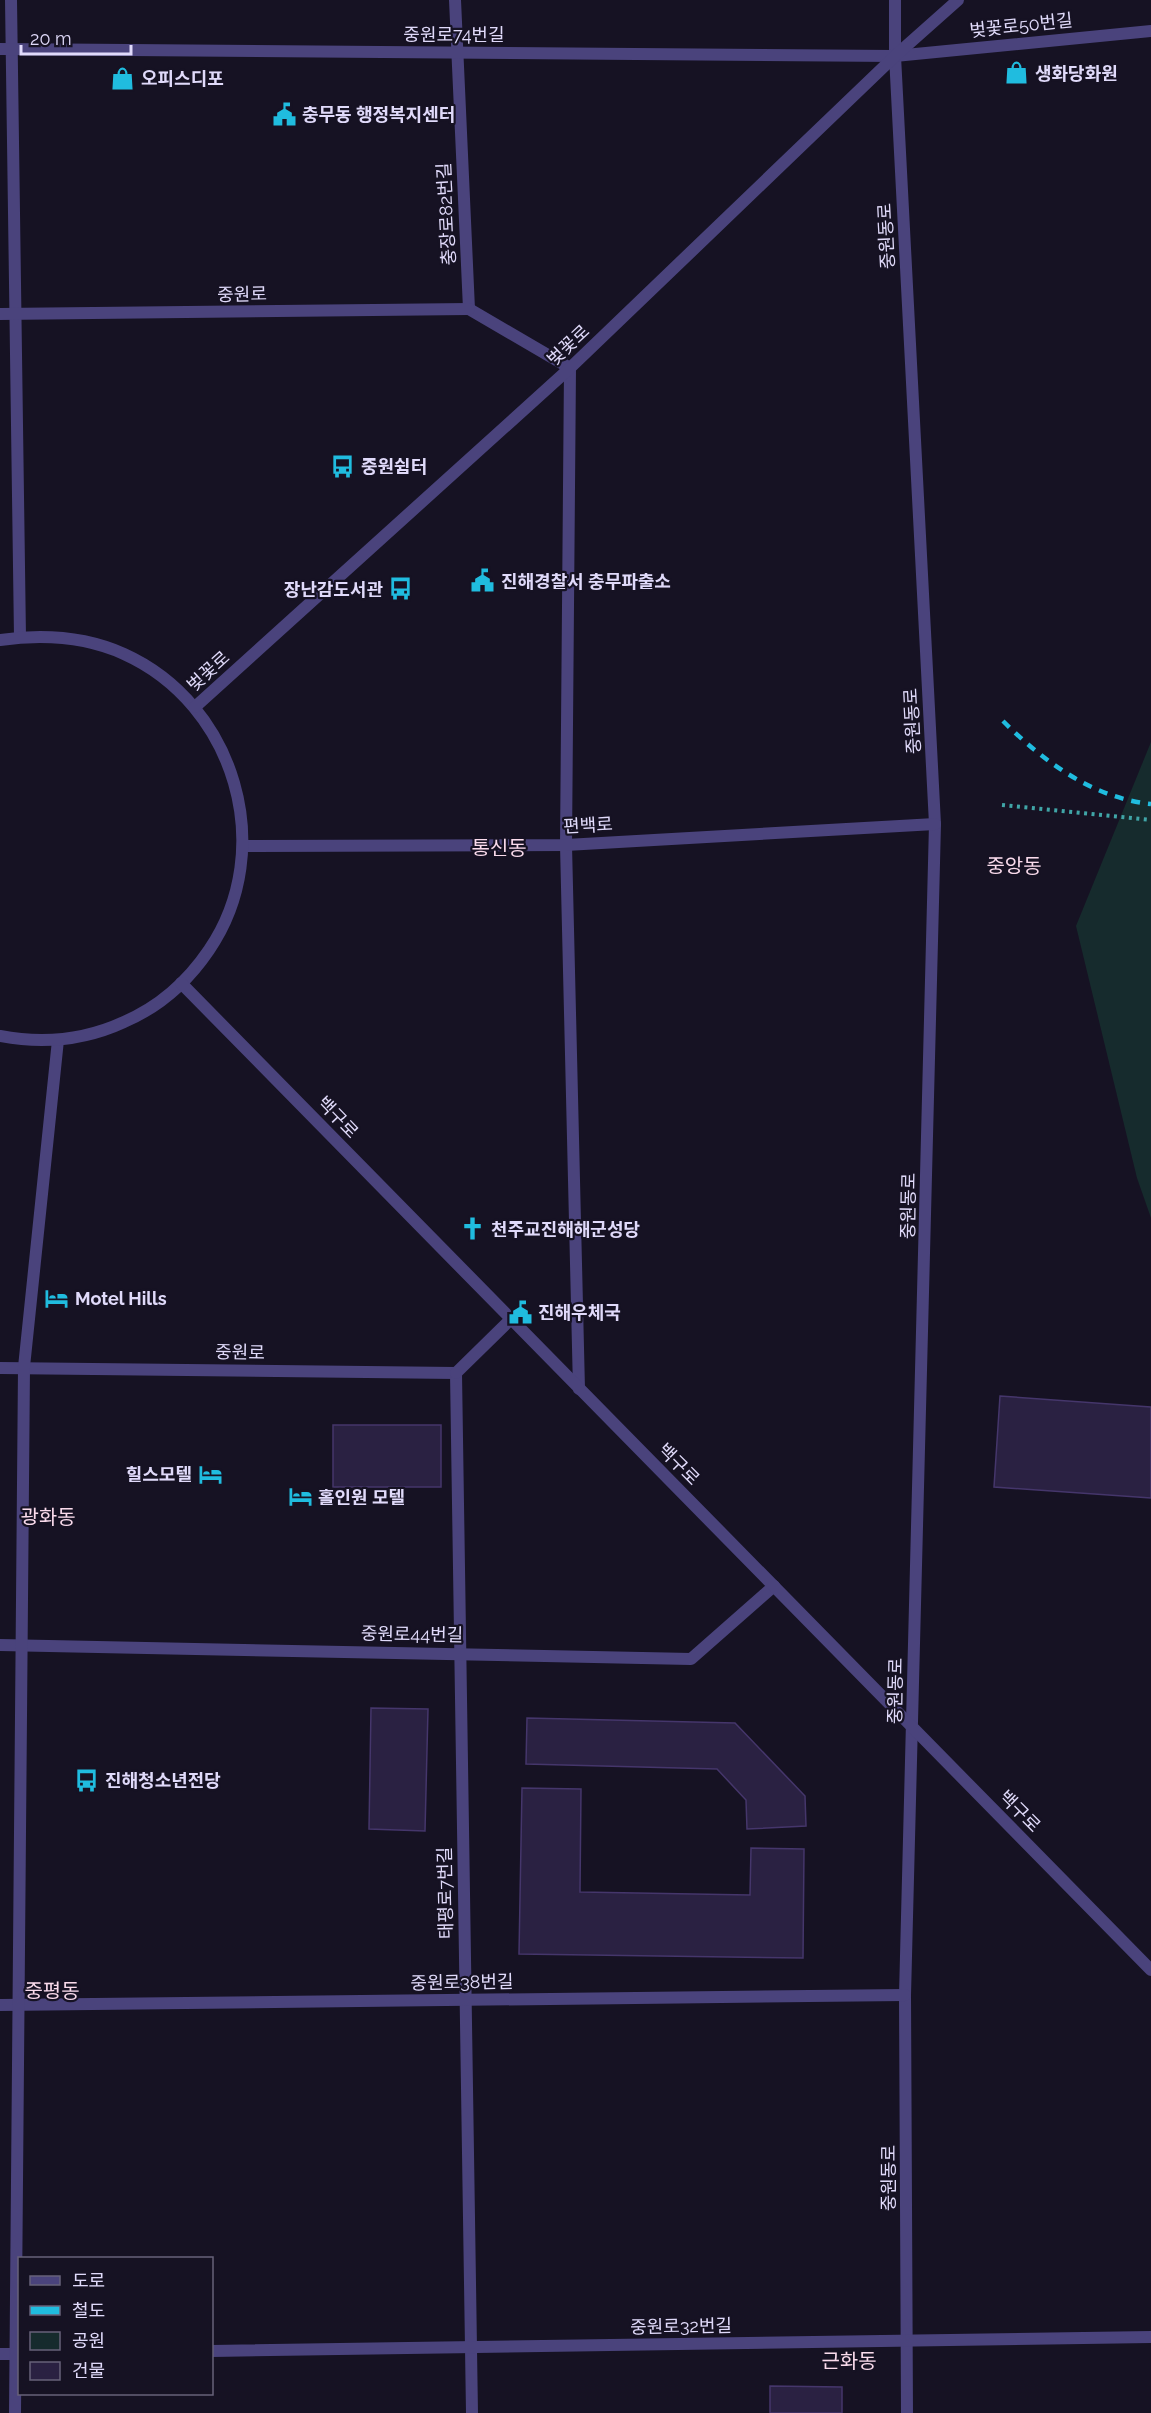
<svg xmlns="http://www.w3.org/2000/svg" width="1151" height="2413" viewBox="0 0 1151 2413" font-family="Raleway,'Noto Sans KR',sans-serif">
	<rect width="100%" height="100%" fill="#161223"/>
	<!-- green -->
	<path fill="#162b2d" d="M1151,742v476l-14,-40 -61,-252z"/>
	<!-- building -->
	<g fill="#2a2142" stroke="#45366b" stroke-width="1.5">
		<path d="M1000,1396l151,11v91l-157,-11z"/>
		<rect x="333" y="1425" width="108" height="62"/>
		<path d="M371,1708l57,1 -3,122 -56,-2z"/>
		<path d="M527,1718l208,5 70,73 1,30 -59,3 -1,-29 -29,-31 -191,-5z"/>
		<path d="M522,1788l59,1 -1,103 170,3 1,-47 53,1 -1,109 -284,-4z"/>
		<path d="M770,2386l72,1v26h-72z"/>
	</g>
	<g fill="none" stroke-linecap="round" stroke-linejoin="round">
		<!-- path -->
		<path stroke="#40a5a7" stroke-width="4" stroke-dasharray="3 4.5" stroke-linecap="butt" d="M1002,805l149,15"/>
		<!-- minor -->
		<g stroke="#4a437c" stroke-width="12">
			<path d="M11,0l9,637"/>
			<path d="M455,0l14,309"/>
			<path d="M895,0v56l40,768 -30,1171 2,418"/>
			<path d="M0,49l895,7 256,-25"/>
			<path d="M469,309l101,59 -4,477 13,544"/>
			<path d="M0,314l469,-5"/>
			<path d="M243,846l323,-1 369,-21"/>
			<path d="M0,1368l456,5"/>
			<path d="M456,1373l16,1040"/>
			<path d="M456,1373l55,-54"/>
			<path d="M0,1645l691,14 83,-73"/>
			<path d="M0,2005l905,-10"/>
			<path d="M212,2351l939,-14"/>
			<path d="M0,2354h20"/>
			<path d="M15,2413l9,-1046 34,-327"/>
		</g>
		<!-- tertiary -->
		<g stroke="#4a437c" stroke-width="12">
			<path d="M0,640c43,-6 84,-4 124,14 111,50 154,195 85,296 -21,31 -50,57 -85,72 -39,18 -82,22 -124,14"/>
			<path d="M195,707l375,-339 325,-312 63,-56"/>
			<path d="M181,983l970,987"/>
		</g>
		<!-- rail -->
		<path stroke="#20bcdf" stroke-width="4.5" stroke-dasharray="9 8" stroke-linecap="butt" d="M1003,721c41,41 90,77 148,83"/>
	</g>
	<!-- icons -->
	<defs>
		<symbol id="shop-bare" viewBox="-9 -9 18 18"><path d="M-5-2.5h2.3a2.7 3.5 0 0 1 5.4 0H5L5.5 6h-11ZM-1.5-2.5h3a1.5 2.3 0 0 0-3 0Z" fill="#20bcdf" stroke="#161223" stroke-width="2.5" paint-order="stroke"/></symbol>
		<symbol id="civic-bare" viewBox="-9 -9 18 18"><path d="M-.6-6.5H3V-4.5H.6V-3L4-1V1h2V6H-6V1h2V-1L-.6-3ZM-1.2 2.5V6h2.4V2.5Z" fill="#20bcdf" stroke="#161223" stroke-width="2.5" paint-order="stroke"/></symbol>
		<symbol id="bus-bare" viewBox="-9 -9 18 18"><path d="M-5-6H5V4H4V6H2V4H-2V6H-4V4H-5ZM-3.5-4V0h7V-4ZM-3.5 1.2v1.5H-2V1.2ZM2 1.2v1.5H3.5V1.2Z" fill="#20bcdf" stroke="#161223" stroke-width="2.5" paint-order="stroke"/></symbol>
		<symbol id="church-bare" viewBox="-9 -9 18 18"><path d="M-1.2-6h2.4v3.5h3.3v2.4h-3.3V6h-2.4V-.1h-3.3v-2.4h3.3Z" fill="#20bcdf" stroke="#161223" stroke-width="2.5" paint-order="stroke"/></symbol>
		<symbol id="hotel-bare" viewBox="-9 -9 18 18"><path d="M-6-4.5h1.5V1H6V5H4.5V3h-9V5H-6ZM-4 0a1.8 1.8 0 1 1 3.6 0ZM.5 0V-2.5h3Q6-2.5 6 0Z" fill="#20bcdf" stroke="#161223" stroke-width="2.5" paint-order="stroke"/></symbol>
	</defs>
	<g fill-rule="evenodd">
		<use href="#shop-bare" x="1000" y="56" width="33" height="33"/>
		<use href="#shop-bare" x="106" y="62" width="33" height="33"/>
		<use href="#civic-bare" x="268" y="98" width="33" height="33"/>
		<use href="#bus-bare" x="326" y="450" width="33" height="33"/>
		<use href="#civic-bare" x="466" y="564" width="33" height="33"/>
		<use href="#bus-bare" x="384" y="572" width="33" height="33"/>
		<use href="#church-bare" x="456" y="1212" width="33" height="33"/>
		<use href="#hotel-bare" x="40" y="1282" width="33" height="33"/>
		<use href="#civic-bare" x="504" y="1296" width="33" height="33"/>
		<use href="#hotel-bare" x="194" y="1458" width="33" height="33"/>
		<use href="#hotel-bare" x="284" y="1480" width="33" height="33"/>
		<use href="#bus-bare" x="70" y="1764" width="33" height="33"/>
	</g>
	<g text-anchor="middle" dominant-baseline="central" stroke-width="4.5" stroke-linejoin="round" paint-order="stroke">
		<!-- street labels -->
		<g font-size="18" fill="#e0dafa" stroke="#161223">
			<text transform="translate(1021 25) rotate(-6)">벚꽃로50번길</text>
			<text x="454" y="34">중원로74번길</text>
			<text transform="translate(446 214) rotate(-93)">충장로82번길</text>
			<text transform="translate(886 236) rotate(-93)">중원동로</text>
			<text transform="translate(242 294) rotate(-1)">중원로</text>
			<text transform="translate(568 345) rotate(-43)">벚꽃로</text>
			<text transform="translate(208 671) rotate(-42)">벚꽃로</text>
			<text transform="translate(912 721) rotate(-93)">중원동로</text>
			<text transform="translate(588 825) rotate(-3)">편백로</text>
			<text transform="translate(338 1117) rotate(46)">백구로</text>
			<text transform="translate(908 1206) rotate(-89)">중원동로</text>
			<text transform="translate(240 1352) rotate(1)">중원로</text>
			<text transform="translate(679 1464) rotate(45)">백구로</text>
			<text transform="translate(412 1634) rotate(1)">중원로44번길</text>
			<text transform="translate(895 1691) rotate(-89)">중원동로</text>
			<text transform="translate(1020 1811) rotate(45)">백구로</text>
			<text transform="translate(445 1893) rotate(-91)">태평로7번길</text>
			<text transform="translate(462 1982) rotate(-1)">중원로38번길</text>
			<text transform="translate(888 2178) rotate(-90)">중원동로</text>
			<text transform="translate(681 2326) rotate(-1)">중원로32번길</text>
		</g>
		<!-- poi labels -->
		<g font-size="18" font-weight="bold" fill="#e0dafa" stroke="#161223" text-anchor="start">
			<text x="1035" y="73">생화당화원</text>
			<text x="141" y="78">오피스디포</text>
			<text x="302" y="114">충무동 행정복지센터</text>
			<text x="361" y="466">중원쉼터</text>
			<text x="501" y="581">진해경찰서 충무파출소</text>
			<text x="383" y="589" text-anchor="end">장난감도서관</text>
			<text x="491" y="1229">천주교진해해군성당</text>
			<text x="75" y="1298">Motel Hills</text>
			<text x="538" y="1312">진해우체국</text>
			<text x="192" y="1474" text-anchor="end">힐스모텔</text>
			<text x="318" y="1497">홀인원 모텔</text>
			<text x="105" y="1780">진해청소년전당</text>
		</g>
		<!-- neighbourhood labels -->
		<g font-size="20" fill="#fadbec" stroke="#161223">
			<text x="499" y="848">통신동</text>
			<text x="1014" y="866">중앙동</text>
			<text x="48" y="1517">광화동</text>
			<text x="52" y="1991">중평동</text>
			<text x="849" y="2361">근화동</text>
		</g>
	</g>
	<!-- legend -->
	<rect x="18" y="2257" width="195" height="138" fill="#161223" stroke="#676279" stroke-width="1.5"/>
	<rect x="30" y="2276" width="30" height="9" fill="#4a437c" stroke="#676279" stroke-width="1.5"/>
	<text x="72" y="2287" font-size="18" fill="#e0dafa">도로</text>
	<rect x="30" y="2306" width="30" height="9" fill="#20bcdf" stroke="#676279" stroke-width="1.5"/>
	<text x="72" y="2317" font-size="18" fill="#e0dafa">철도</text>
	<rect x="30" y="2332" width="30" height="18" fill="#162b2d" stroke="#676279" stroke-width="1.5"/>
	<text x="72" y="2347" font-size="18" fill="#e0dafa">공원</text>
	<rect x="30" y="2362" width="30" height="18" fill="#2a2142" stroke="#676279" stroke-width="1.5"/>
	<text x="72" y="2377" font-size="18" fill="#e0dafa">건물</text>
	<!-- scale -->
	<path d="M21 45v9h110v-9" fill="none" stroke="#e0dafa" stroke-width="3"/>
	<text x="30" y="45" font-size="18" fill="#e0dafa" stroke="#161223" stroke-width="4.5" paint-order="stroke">20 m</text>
</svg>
